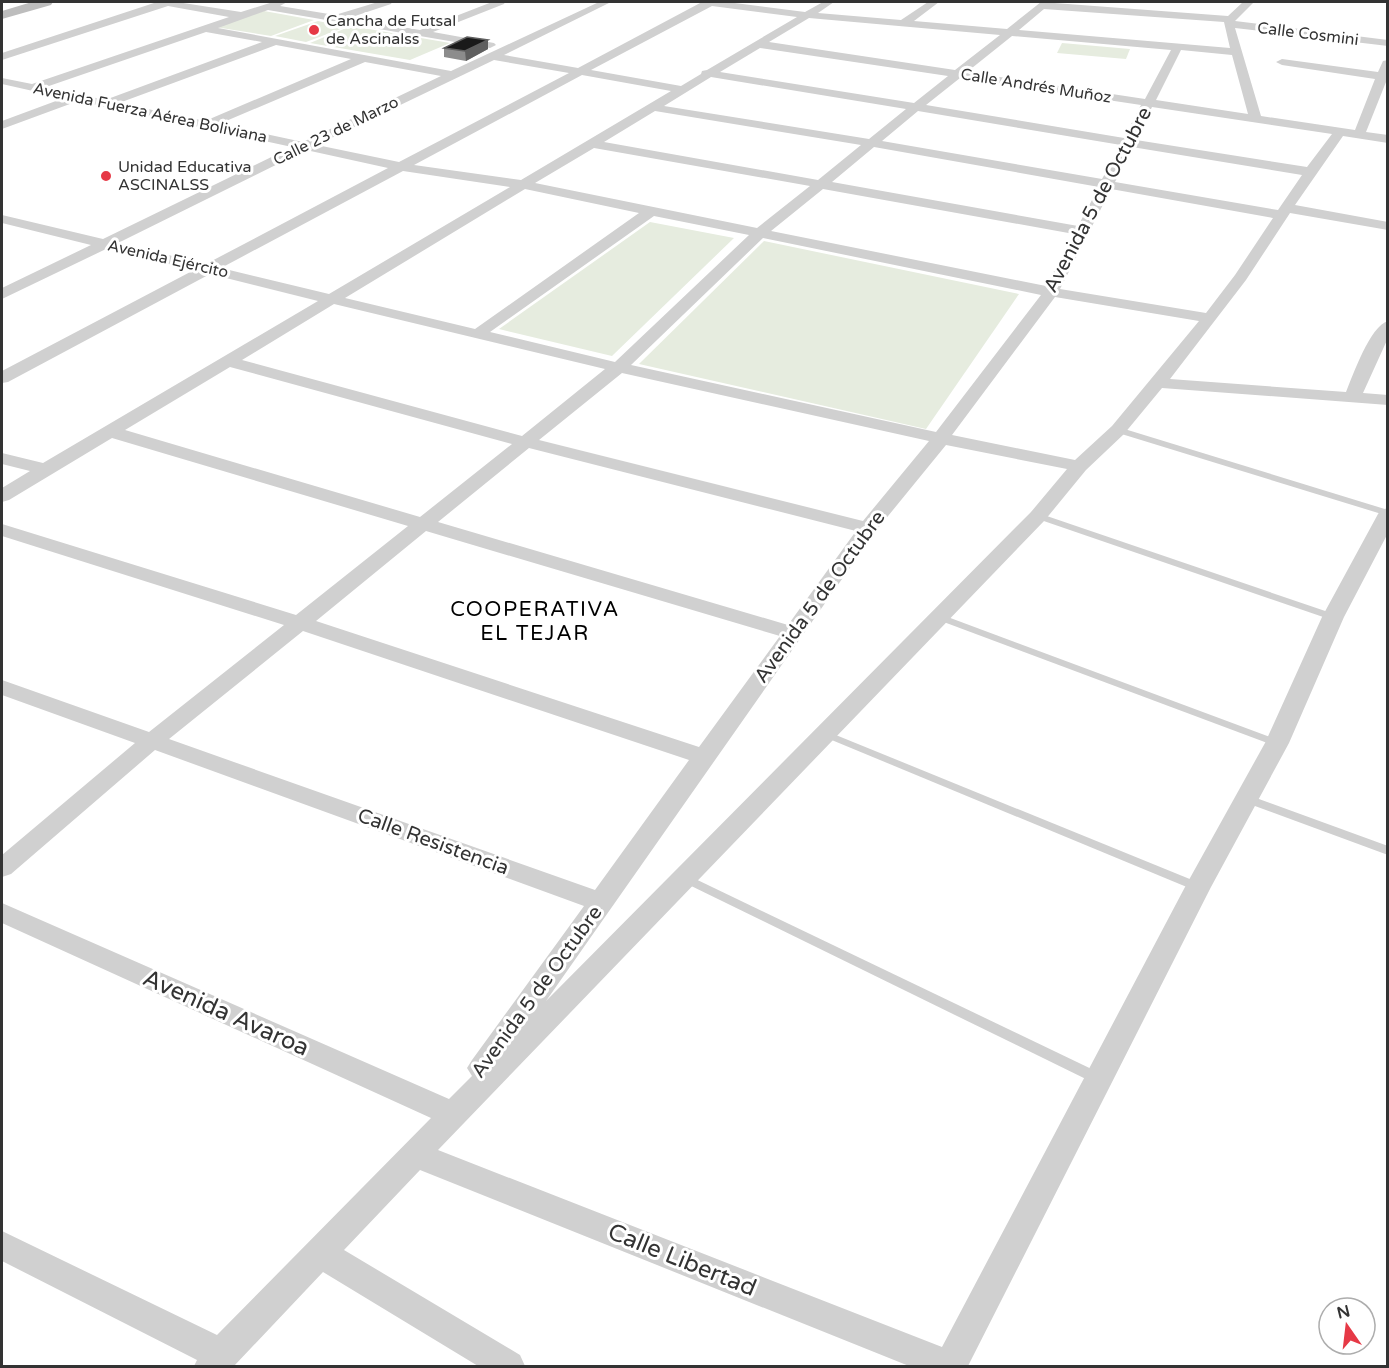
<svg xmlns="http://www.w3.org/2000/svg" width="1389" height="1368" viewBox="0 0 1389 1368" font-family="'Varela Round',sans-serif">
	<rect width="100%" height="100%" fill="#fff"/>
	<!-- green -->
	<g fill="#e6ecdf">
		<path d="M264,11l50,9 -43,16 -56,-9z"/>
		<path d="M318,21l28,6 -40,15 -31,-6z"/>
		<path d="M351,26l99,17 -40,17 -100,-17z"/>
		<path d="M1062,43l68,6 -4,10 -69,-6z"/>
		<path d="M650,222l84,16 -122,118 -113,-27z"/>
		<path d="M764,241l255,53 -93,135 -287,-65z"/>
	</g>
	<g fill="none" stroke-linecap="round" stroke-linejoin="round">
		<!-- service -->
		<g fill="#d0d0d0" fill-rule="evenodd">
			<path d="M1118,427l270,83v6l-273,-84v-4z"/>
			<path d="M1038,513l299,102 1,2 -1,2h-8l-294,-101 -2,-2z"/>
			<path d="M937,613l344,128 1,2 -1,2h-8l-340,-127 -1,-2z"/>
			<path d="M826,731l376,153 2,3 -2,3h-8l-372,-154 -1,-2 1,-2z"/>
			<path d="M1248,795l140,51v9l-144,-53 -2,-3z"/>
			<path d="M685,874l419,201 2,4 -2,4 -5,1 -5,-1 -413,-202 -2,-3 2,-3z"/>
		</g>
		<!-- minor -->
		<path fill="#d0d0d0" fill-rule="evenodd" d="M157,2h20l64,10 32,-10h14l-7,4 55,9 43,-13h14l-1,2 -42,14 71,12 72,-28h13l-1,2 -71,28 61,11 2,2 -6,3 -222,-38 -50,18 233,43 148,-69h12l-107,53 74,13 124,-66h25l78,10 18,-10h11l-16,11 83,7 27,-18h11l-25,19 93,8 34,-27 187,14 15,-14h11l-19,19 153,19v6l-153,-18 26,88 94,14 20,-51 -93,-14 -6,-3 6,-3 96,13 5,-11 5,-1v17l-22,55 22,3v8l-45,-7 -48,69 93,17v8l-98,-17 -44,67 -76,99 176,13c7,-17 24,-66 42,-71v17l-25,55 25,2v10l-226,-17 -38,46 -38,36 -41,50 -607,630 504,197 243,-460 80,-144 57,-126 56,-103 3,-4 7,-2v25l-44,84 -55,126 -78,144 -243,479h-59l-489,-196 -76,80 176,105 5,11h-47l-155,-94 -89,94h-40l3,-6 -195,-99v-30l215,104 214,-217 -429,-195v-20l447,196 23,-23 -5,-8 5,-8 112,-154 -429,-156 -144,124 -9,3v-22l133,-112 -133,-48v-15l147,52 135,-107 -282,-89v-12l294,91 112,-89 -296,-88 -103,62 -7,2v-14l28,-17 -28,-7v-11l41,10 275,-162 -108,-27 -202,108 -6,1v-12l192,-101 -88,-21 -104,50v-11l89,-43 -89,-22v-8l101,24 189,-92 -214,-46 -76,28v-8l62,-23 -62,-14v-6l30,6 197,-67 -61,-11 -166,54v-7zM712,6l85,11 -90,53 -5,1 -1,3 -20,12 -90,-16zM1044,9l180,13 6,26 -211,-18zM809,18l191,17 -45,35 -186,-28zM206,32l56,10 -157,58 -59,-13zM1012,36l159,14 -26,49 -178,-27zM276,45l75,14 -146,62 -86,-18zM760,48l188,28 -34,27 -194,-31zM1181,50l51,5 16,59 -92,-14zM494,60l75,13 -170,89 -82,-17zM365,62l76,14 -138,66 -84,-18zM582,75l89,16 -150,89 -107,-15zM711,77l195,32 -37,30 -205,-33zM960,78l181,27 -17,33 -198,-33zM1152,107l180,27 -25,33 -171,-27zM655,111l206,34 -43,35 -214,-38zM918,111l203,34 -19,34 -220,-38zM874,147l225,40 -21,39 -246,-44zM1132,147l170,28 -24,35 -163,-28zM594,148l216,38 -53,42 -222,-45zM306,150l82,18 -182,96 -88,-21zM403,171l107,16 -181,107 -108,-26zM525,189l114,24 -164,116 -130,-31zM823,189l251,45 -28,52 -275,-55zM1111,189l162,29 -38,57 -29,38 -146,-24zM654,216l95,19 -134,127 -125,-30zM763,238l278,57 -105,137 -305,-67zM1055,297l144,24 -87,105 -37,34 -123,-25zM334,304l271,65 -83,67 -280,-76zM230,367l282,77 -92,73 -295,-87zM622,373l307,68 -66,80 -324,-81zM946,445l121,24 -36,43 -485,489 329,-469zM529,448l327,83 -68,94 -350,-103zM426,531l354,105 -81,111 -383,-126zM303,631l386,129 -94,130 -426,-151z"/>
		<!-- secondary -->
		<path fill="#bdbdbd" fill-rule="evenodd" d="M32,2h21l-2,3 -49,14v-8z"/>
	</g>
	<!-- wall -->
	<path fill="#8c8c8c" d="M488,40v9l-22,12 -22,-4v-9z"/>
	<!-- shaded-wall -->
	<path fill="#5f5f5f" d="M488,40v9l-22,12 -1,-10z"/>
	<!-- building -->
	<path fill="#1a1a1a" stroke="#5f5f5f" stroke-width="1.5" d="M467,37l21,3 -23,11 -21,-3z"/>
	<!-- markers -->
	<g fill="#e63946" stroke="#fff" stroke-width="2">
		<circle cx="314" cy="30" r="6"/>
		<circle cx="106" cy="176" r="6"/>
	</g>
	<g text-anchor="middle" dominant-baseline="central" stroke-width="6" stroke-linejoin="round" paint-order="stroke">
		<!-- far-poi labels -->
		<g font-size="16" fill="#333" stroke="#fff" text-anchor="start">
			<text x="326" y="21">Cancha de Futsal<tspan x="326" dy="18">de Ascinalss</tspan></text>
			<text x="118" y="167">Unidad Educativa<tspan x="118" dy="18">ASCINALSS</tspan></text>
		</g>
		<!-- far-street labels -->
		<g font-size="16" fill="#333" stroke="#fff">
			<text transform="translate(1308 34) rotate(7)">Calle Cosmini</text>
			<text transform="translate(1036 86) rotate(9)">Calle Andrés Muñoz</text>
			<text transform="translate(150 113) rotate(12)">Avenida Fuerza Aérea Boliviana</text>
			<text transform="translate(336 131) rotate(-26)">Calle 23 de Marzo</text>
			<text transform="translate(168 259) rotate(13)">Avenida Ejército</text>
		</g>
		<!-- street labels -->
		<g font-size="20" fill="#333" stroke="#fff">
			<text transform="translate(1098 200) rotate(-62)">Avenida 5 de Octubre</text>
			<text transform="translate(820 597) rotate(-54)">Avenida 5 de Octubre</text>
			<text transform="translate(433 842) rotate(20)">Calle Resistencia</text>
			<text transform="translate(537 992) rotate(-54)">Avenida 5 de Octubre</text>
		</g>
		<!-- neighbourhood labels -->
		<g font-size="21" letter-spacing="1.5" fill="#000" stroke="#fff">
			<text x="535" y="609">COOPERATIVA<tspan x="535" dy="24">EL TEJAR</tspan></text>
		</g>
		<!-- near-street labels -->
		<g font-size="24" fill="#333" stroke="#fff">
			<text transform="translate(226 1013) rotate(24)">Avenida Avaroa</text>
			<text transform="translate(682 1260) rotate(22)">Calle Libertad</text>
		</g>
	</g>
	<!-- border -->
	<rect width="1389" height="1368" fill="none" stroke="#333333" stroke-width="6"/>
	<!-- north arrow -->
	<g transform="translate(1347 1326) rotate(346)"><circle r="28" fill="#ffffff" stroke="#adadad" stroke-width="1.5"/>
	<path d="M0-4.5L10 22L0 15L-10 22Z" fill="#e63946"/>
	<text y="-9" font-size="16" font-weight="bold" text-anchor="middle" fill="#333333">N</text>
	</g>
</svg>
